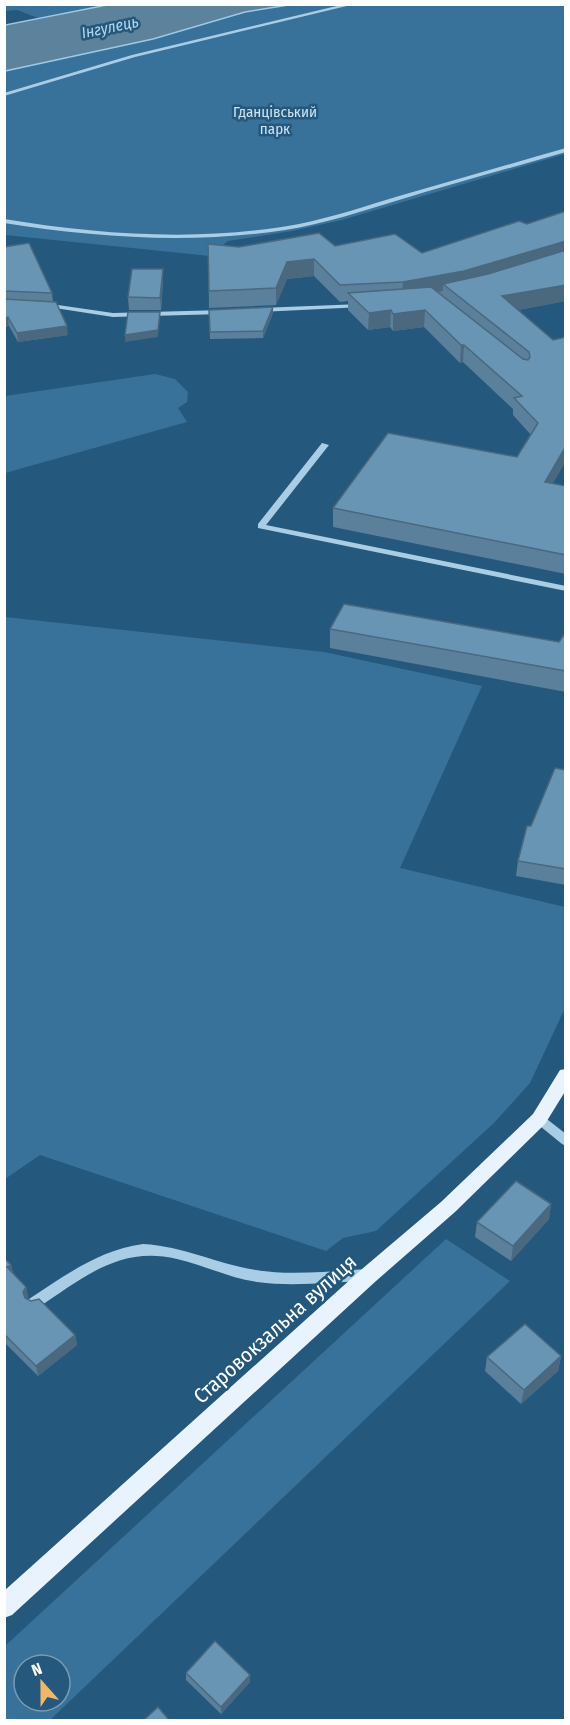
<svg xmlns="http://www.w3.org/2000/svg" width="570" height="1725" viewBox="0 0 570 1725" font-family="'Fira Sans Condensed',sans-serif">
	<rect width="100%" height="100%" fill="#24587c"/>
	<!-- green -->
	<g fill="#38729a" fill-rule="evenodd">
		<path d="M4,5h108l-74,13 -21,-8 -12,1z"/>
		<path d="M288,5h277v149l-223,66 -50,11 -64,10 -18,15 -205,-21v-164l148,-32 92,-27z"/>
		<path d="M155,374l20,5 13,13 -1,10 -9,6 9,14 -182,51v-77z"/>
		<path d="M5,617l319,35 158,34 -82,182 165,39v101l-35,75 -36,40 -118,108 -33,7 -17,13 -286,-96 -35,24z"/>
		<path d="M446,1239l64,42 -460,439h-45v-74zM24,1665h36v36h-36z"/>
	</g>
	<!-- water -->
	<path fill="#5d829c" stroke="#9dc9e6" stroke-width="1.5" d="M112,4h176v1l-43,7 -92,27 -148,32v-46z"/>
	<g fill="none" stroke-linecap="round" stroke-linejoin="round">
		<!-- minor -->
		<g fill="#a8cde5" fill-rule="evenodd">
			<path d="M345,4h10l-220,53 -131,39v-3l128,-38z"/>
			<path d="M566,148v4c-56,16 -111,31 -167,48 -37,11 -75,24 -114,30 -93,14 -187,8 -281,-7v-4c97,16 198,23 295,5 34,-7 67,-18 100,-28 56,-16 111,-32 167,-48z"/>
			<path d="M44,303l69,10 110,-3 3,2 -3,2 -110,3 -71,-11v-2z"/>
			<path d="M361,304l3,2 -1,1 -103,5 -3,-2 3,-2z"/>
			<path d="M322,443l7,2 -63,80 300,61v5l-308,-63v-4z"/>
			<path d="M539,1114l4,2 23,18v12l-4,-2 -27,-22 -2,-3 2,-3z"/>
			<path d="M143,1244c40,2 74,20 113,26 36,6 74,1 111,-1l5,2 2,4 -2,4 -5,2c-36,1 -74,6 -110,1 -28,-4 -53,-17 -80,-23 -57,-14 -94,19 -138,48l-5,2 -5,-2 -2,-4 2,-4c37,-24 70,-49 114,-55z"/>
		</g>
		<!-- major -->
		<path fill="#e9f3fd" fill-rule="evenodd" d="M566,1069v21l-21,34 -90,88 -79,69 -364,334 -8,3v-27l358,-322 79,-67 92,-88 27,-44z"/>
	</g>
	<!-- wall -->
	<g fill="#5a809b">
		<path d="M566,211v90l-48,9 35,30 -1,144 14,2v88l-233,-47v-19l184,-51 14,-22 -18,-20v-6l-50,-47 -3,1 -36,-36 -31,4 -3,-4 -22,3 -20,-20v-9l-8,1 -26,-26 -27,3 -11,26 -67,3 -1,-64 31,3 96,-1 87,7 105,-29z"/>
		<path d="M4,247l48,46 1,9 15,33 -50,7 -9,-16 -5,1z"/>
		<path d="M163,269v12l-2,29h-32l-1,-13z"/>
		<path d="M209,310l64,3 -10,25 -53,1z"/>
		<path d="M330,629l229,13 7,-10v60l-236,-44z"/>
		<path d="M566,770v115l-50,-9 2,-15 13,-35z"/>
		<path d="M551,1204l-2,15 -38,42 -36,-24 2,-15z"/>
		<path d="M4,1258l7,7 2,8 13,14 2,10 -1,2 48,36 2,10 -39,31 -34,-34z"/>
		<path d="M561,1356l-3,15 -37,33 -36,-33 2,-14z"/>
		<path d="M186,1673l64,9 -29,32 -35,-34z"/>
	</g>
	<!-- shaded-wall -->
	<g fill="#4a687e">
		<path d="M566,241l-1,16 -122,27v7l-41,8 1,-17z"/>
		<path d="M314,259v17l-27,3 -11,26v-17l11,-26z"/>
		<path d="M163,269v12l-2,29 -1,-12z"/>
		<path d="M566,285v16l-65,12 1,-17z"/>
		<path d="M273,307v6l-10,25v-7z"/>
		<path d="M391,310l-1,17 -22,3 1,-17z"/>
		<path d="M425,310l-1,17 -31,4v-17z"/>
		<path d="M160,312l-2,25 -33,5v-7z"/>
		<path d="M8,317l1,9 -5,1v-9z"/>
		<path d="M67,326l1,9 -50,7 -1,-9z"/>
		<path d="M461,345h3l-1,17 -3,1z"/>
		<path d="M566,446v15l-23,40 2,-19z"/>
		<path d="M551,1204l-2,15 -38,42 2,-15z"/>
		<path d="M11,1265l2,10 -6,-8z"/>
		<path d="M26,1287l2,10 -3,5 -2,-10z"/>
		<path d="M75,1335l2,10 -39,31 -2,-10z"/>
		<path d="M561,1356l-3,15 -37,33 3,-14z"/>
		<path d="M250,1675v7l-29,32v-7z"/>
	</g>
	<!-- building -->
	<g fill="#6995b4" stroke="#4a687e" stroke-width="1.5">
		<path d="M566,211v30l-102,30 -61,11 -63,3 -26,-26 -27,3 -11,26 -67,3 -1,-47 31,3 80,-14 16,13 60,-12 27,19 97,-32 8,3z"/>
		<path d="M29,243l23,50 -48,-2v-44z"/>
		<path d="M566,250v35l-64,11 51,44 13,-3v109l-21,36 21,4v69l-233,-47 55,-75 129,24 21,-34 -24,-25 8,-2 -58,-51h-3l-36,-35 -32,4 -2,-4 -22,3 -21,-20 83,-6 92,72 5,1 2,-3 -1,-5 -86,-68 45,-10z"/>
		<path d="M132,269h31l-3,29 -32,-1z"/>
		<path d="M4,299l52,3 11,24 -50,7 -9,-16 -4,1z"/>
		<path d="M273,307l-10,24 -53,1 -1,-22z"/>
		<path d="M128,312h32l-2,18 -33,5z"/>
		<path d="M344,604l215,38 7,-10v39l-236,-42z"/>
		<path d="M555,768l11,2v99l-48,-8 9,-35h4z"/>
		<path d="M516,1181l35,23 -38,42 -36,-24z"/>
		<path d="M4,1258l7,7 -4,2 19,20 -3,5 2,6 6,3 8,-2 36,36 -39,31 -32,-32z"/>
		<path d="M525,1324l36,32 -37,34 -37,-33z"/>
		<path d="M215,1641l35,34 -29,32 -35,-34z"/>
		<path d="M158,1707l11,13h-25z"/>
	</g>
	<g text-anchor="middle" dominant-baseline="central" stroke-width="5" stroke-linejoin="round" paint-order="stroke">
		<!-- far-park labels -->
		<g font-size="15" fill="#cbe4f4" stroke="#24587c">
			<text x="275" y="112">Гданцівський<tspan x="275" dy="17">парк</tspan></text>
		</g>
		<!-- far-water labels -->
		<g font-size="16" font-style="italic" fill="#b4d6ed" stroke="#24587c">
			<text transform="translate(110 27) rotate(-12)">Інгулець</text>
		</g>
		<!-- near-street labels -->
		<g font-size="21" fill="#fff" stroke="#24587c">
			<text transform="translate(275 1329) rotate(-42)">Старовокзальна вулиця</text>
		</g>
	</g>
	<!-- border -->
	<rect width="570" height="1725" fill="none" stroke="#ffffff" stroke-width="12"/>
	<!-- north arrow -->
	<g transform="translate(42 1683) rotate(339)"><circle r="28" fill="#24587c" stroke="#7c9bb0" stroke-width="1.5"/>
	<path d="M0-4.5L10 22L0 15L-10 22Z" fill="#efb66c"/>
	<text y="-9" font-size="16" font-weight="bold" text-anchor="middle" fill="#ffffff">N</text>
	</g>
</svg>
